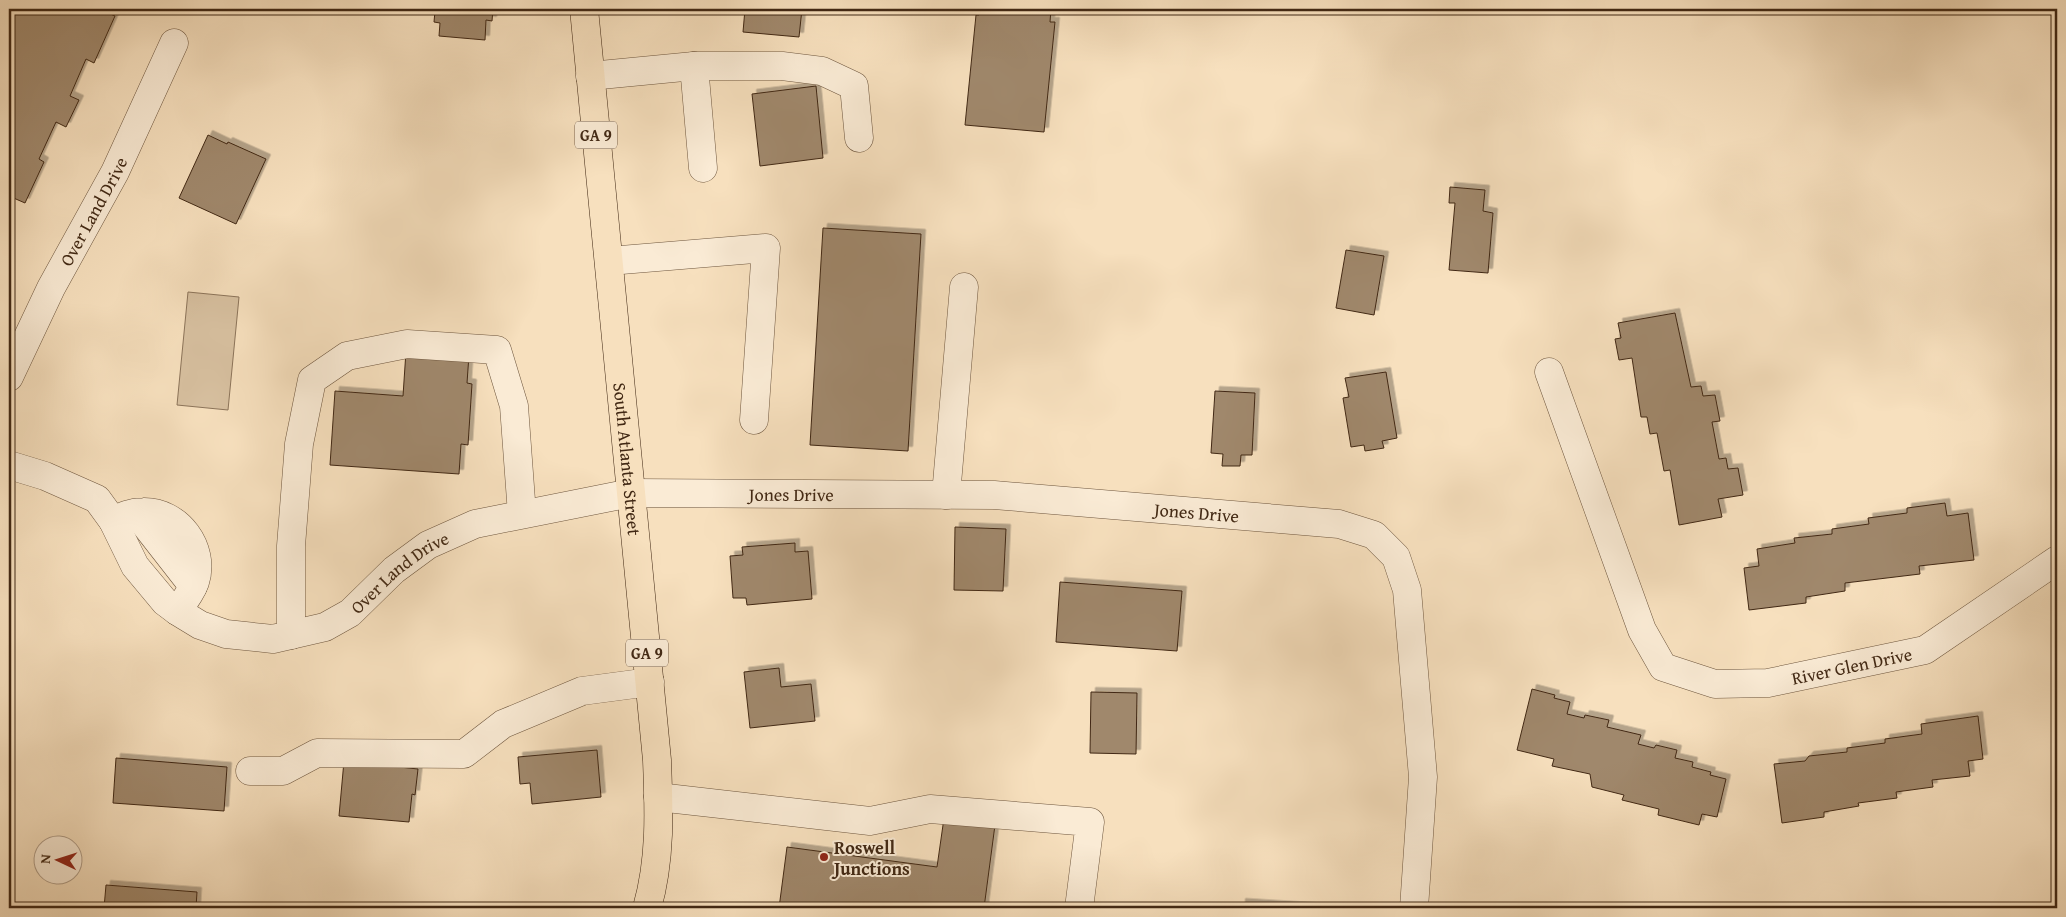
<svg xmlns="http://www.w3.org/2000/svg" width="2066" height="917" viewBox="0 0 2066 917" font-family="'Gentium Book Plus',serif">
	<defs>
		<filter id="shadow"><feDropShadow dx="4.5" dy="-4.5" stdDeviation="0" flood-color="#0004"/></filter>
	</defs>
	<rect width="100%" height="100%" fill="#f7e0be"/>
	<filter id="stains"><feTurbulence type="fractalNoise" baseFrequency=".004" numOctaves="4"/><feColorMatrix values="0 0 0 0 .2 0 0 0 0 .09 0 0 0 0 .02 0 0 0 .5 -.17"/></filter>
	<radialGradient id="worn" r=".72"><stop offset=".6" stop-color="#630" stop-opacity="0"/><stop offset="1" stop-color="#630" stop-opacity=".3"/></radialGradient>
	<!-- green -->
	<path fill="#d8c1a1" stroke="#8c745a" d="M188,292l51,5 -11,113 -51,-5z"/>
	<!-- building -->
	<g fill="#a0886c" stroke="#412814" filter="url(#shadow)">
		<path d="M9,9h90l16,7 -21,47 -8,-4 -16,37 9,4 -13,27 -10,-5 -17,37 5,3 -19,41 -16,-7z"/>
		<path d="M422,9h71l-1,12 -6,-1 -1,20 -46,-4 1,-13 -6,-1 1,-11z"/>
		<path d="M745,9h57l-3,28 -56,-5z"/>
		<path d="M980,9h71l-1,13h5l-11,110 -79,-7 11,-110h3z"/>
		<path d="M816,86l7,72 -63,8 -8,-72z"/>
		<path d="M208,135l19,9 1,-2 38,17 -30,65 -57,-26z"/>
		<path d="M1450,187l35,3 -2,21 10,2 -5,60 -39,-3 6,-67h-6z"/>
		<path d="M823,228l98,6 -13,217 -98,-6z"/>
		<path d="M1346,250l38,6 -10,59 -38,-7z"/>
		<path d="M1675,313l16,74 10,-1 2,10 12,-1 5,26 -8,1 7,37 7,-1 2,11 10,-1 5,27 -25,4 4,18 -43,8 -9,-55 -6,1 -7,-38 -7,1 -3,-17h-6l-9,-59 -13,2 -4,-21 6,-1 -3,-15z"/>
		<path d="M406,351l63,4 -2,28 5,1 -4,61 -7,-1 -2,30 -129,-9 5,-74 68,5z"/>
		<path d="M1386,372l11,66 -15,3 2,7 -19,3 -1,-6 -13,2 -8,-49 6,-1 -4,-19z"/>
		<path d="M1215,391l40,2 -3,62h-11l-1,11h-18l1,-12 -12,-1z"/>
		<path d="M1945,503l2,13 21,-3 6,47 -55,6 1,8 -75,9v8l-39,6v6l-57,7 -5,-42 15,-2 -2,-17 38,-6 -1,-5 38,-4v-5l37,-5 -1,-6 39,-5v-5z"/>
		<path d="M955,527l51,2 -3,62 -49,-1z"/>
		<path d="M795,543v9l13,-1 4,48 -65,6 -1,-7h-13l-3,-42 13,-1 -1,-8z"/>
		<path d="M1060,582l122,9 -5,60 -121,-9z"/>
		<path d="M779,668l2,19 30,-3 4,37 -65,7 -6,-56z"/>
		<path d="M1532,689l23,6 -1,3 16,4 -3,12 17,4 1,-3 24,5 -2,7 34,8 -3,9 16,4 2,-3 21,5 -2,8 18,4 -1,5 19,5 -1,3 16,4 -9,38 -15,-3 -3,11 -41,-10 1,-6 -37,-9 2,-5 -32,-8 -2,-13 -38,-8 2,-7 -37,-9z"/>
		<path d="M1091,692l46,1 -1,61 -46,-1z"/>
		<path d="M1978,716l5,43 -15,2 2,15 -38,4 1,7 -37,5 1,6 -39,5 1,3 -35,6v5l-42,6 -8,-59 31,-3 4,-5 38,-4v-4l38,-5v-4l37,-5 -1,-10z"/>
		<path d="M597,750l4,47 -69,7 -2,-21 -10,1 -2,-27z"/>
		<path d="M116,758l111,9 -3,44 -111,-8z"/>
		<path d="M344,761l74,8 -3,26 -3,-1 -3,28 -70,-6z"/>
		<path d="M944,818l51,7 -11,83h-205l8,-61 150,20z"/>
		<path d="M106,885l91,7 -1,16h-92z"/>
		<path d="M1241,903l78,5h-78z"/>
	</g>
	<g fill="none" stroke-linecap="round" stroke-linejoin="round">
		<defs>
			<g id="minor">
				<path d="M694,66l9,102"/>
				<path d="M590,76l104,-10h88l40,5 32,15 5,52"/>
				<path d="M609,261l157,-13 -12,172"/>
				<path id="s1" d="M1549,372l93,258 21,37 52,17 53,-1 157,-33 132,-90"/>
				<path id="s2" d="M9,377l42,-89 64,-116 59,-129"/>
				<path id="s3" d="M9,465l36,11 52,23 16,22 22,45 30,36 12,9 23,14 26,9 47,5 52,-12 25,-14 44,-43 34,-25 47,-21 156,-31 363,2 345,29 35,11 22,22 11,33 16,187 -9,131"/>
				<path d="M946,495l18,-208"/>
				<path d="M136,513l57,73"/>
				<path d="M113,521c10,-5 19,-9 30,-9 35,-1 63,36 52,70 -4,11 -11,20 -18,29"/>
				<path d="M291,635v-89l8,-102 13,-64 35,-24 60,-12 90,6 17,56 8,108"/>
				<path d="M250,771h33l34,-18 147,1 39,-30 79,-33 68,-9"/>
				<path d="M658,797l212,24 60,-12 160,13 -11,86"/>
			</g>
			<g id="major">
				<path id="s4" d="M584,9l73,751c2,50 4,99 -10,148"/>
			</g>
		</defs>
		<!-- minor casing -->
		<use href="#minor" stroke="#6e563e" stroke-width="29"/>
		<!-- major casing -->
		<use href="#major" stroke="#412814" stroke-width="29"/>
		<!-- minor -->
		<use href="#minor" stroke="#faebd5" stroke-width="28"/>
		<!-- major -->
		<use href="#major" stroke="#f7e0be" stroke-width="28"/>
	</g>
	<!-- markers -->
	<circle fill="#8f2418" stroke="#faebd5" stroke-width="2" cx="824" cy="857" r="5"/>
	<g text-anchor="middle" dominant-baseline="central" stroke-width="4" stroke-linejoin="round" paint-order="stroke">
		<!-- shield labels -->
		<g fill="#faebd5" stroke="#78624e" stroke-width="1">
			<rect x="575" y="121.5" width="42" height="27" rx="4"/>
			<rect x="626" y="639.5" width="42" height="27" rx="4"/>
		</g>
		<g font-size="16" font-weight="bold" fill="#412814">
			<text x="596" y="135">GA 9</text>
			<text x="647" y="653">GA 9</text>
		</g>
		<!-- street labels -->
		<g font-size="18" fill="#412814" stroke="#faebd5">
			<text stroke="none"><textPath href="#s2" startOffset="186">Over Land Drive</textPath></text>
			<text stroke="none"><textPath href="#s4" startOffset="452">South Atlanta Street</textPath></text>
			<text stroke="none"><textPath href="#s3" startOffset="892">Jones Drive</textPath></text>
			<text stroke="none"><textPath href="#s3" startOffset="1298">Jones Drive</textPath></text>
			<text stroke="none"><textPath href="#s3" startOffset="482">Over Land Drive</textPath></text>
			<text stroke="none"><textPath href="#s1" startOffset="510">River Glen Drive</textPath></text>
		</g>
		<!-- poi labels -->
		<g font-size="18" font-weight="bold" fill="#412814" stroke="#faebd5" text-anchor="start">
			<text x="834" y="847">Roswell<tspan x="834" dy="21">Junctions</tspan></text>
		</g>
	</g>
	<!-- margin -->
	<rect width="2066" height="917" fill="none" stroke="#f7e0be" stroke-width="30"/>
	<rect x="10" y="10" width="2046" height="897" fill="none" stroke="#412814" stroke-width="2.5"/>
	<rect x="15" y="15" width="2036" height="887" fill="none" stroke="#412814"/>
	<!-- north arrow -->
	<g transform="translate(58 860) rotate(274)"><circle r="24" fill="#faebd5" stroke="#b09d88"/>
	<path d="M0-4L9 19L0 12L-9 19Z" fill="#8f2418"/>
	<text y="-8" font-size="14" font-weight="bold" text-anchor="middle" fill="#412814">N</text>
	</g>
	<rect width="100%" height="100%" filter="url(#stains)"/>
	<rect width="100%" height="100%" fill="url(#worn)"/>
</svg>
